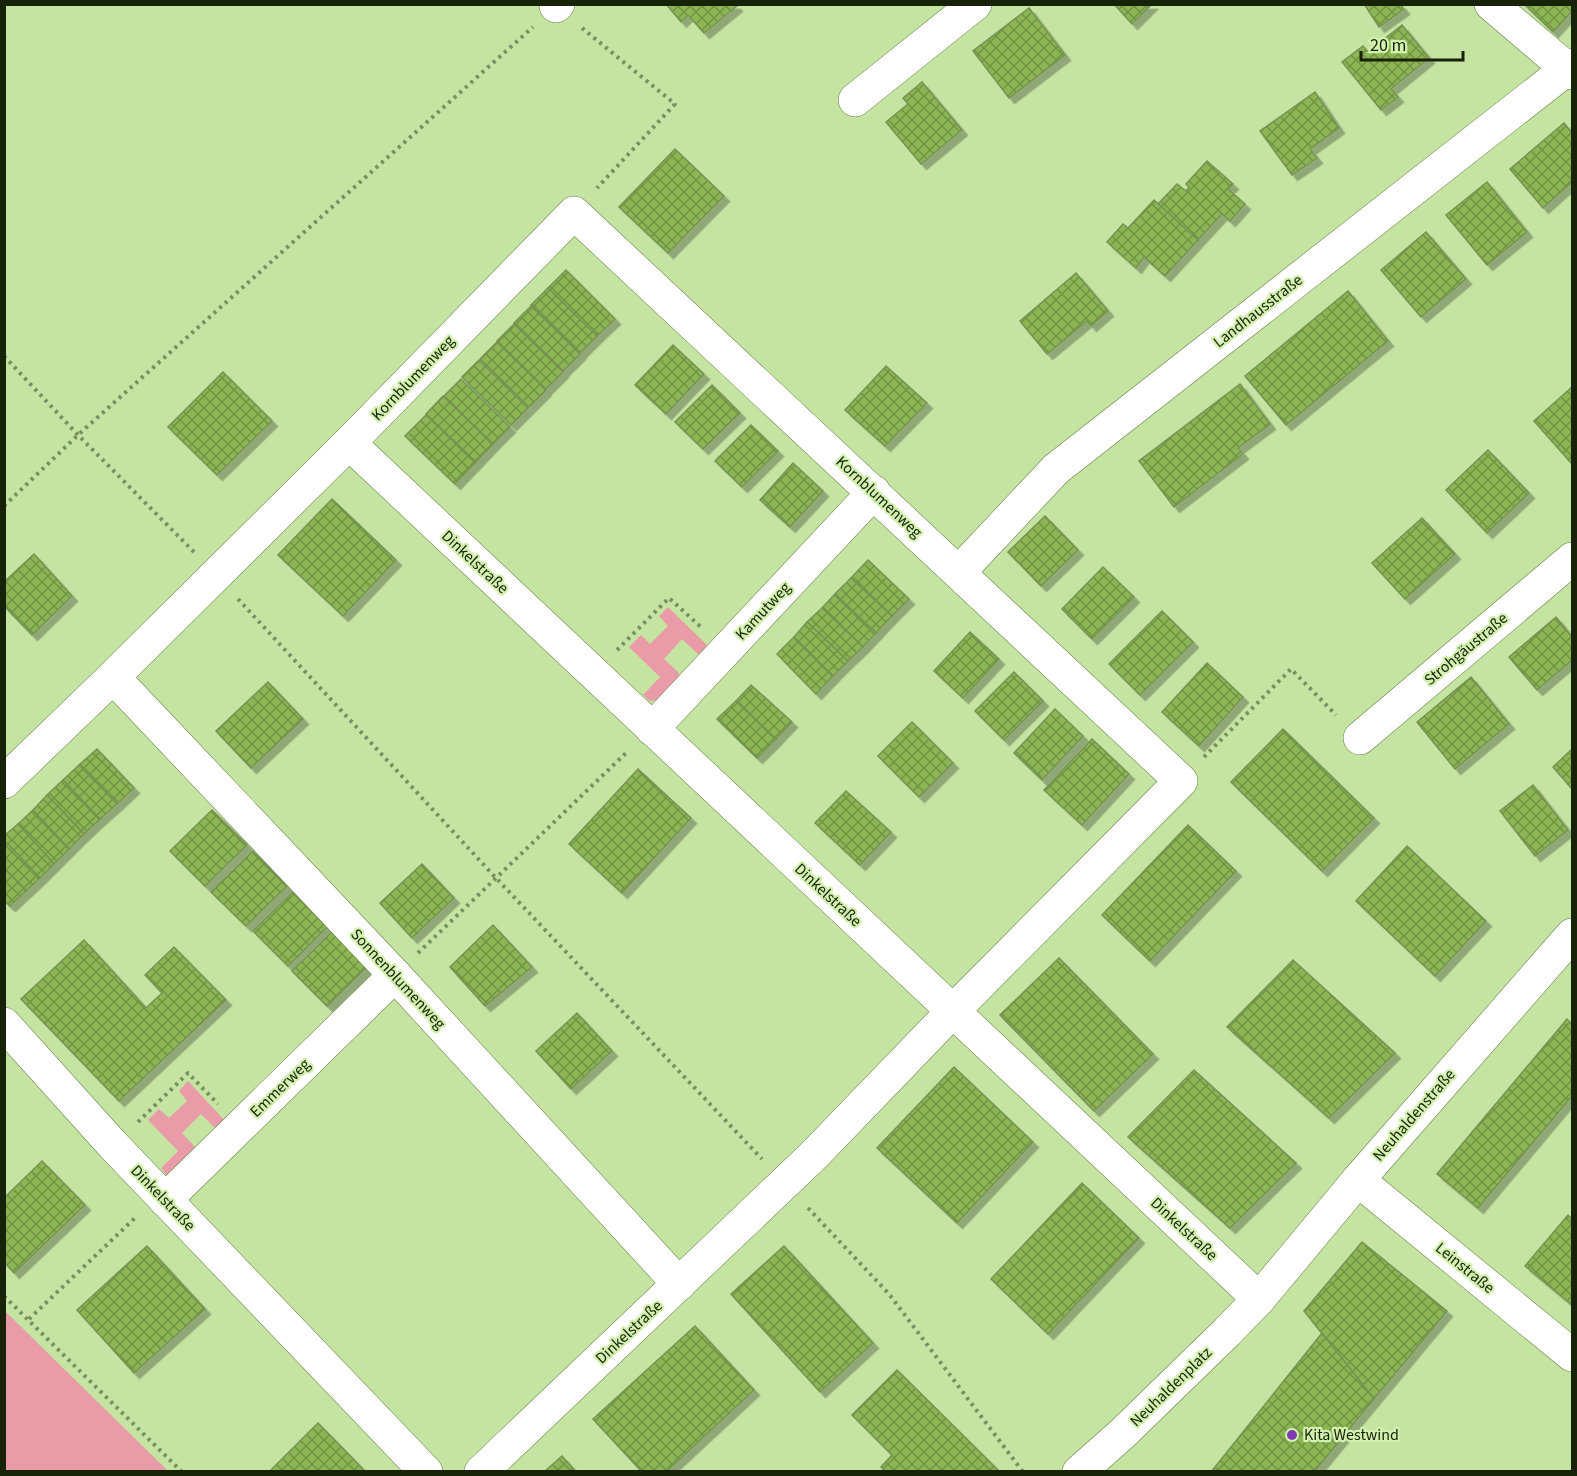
<svg xmlns="http://www.w3.org/2000/svg" width="1577" height="1476" viewBox="0 0 1577 1476" font-family="'Source Sans 3',sans-serif">
	<defs>
		<pattern id="building-cross-hatch" width="8" height="8" patternUnits="userSpaceOnUse" patternTransform="scale(1.5)"><rect width="8" height="8" fill="#8bb653"/><path d="M0 0l8 8M0 8l8-8" fill="none" stroke="#719443"/></pattern>
		<filter id="shadow"><feDropShadow dx="5.5" dy="5.5" stdDeviation="0" flood-color="#0004"/></filter>
	</defs>
	<rect width="100%" height="100%" fill="#c5e4a2"/>
	<!-- green -->
	<g fill="#e99ba8">
		<path d="M668,607l40,39 -7,7 -3,1 -16,-15 -18,20 15,14 -1,5 -21,22 -7,1 -7,-6 17,-18 -31,-30 12,-12 9,9 18,-18 -9,-10z"/>
		<path d="M188,1081l38,41 -10,7 -15,-15 -19,19 14,15 -29,28 -6,-8 17,-17 -30,-31 11,-11 10,9 18,-17 -8,-10z"/>
		<path d="M5,1311l163,160h-163z"/>
	</g>
	<!-- building -->
	<g fill="url(#building-cross-hatch)" stroke="#769254" stroke-width="1.5" filter="url(#shadow)">
		<path d="M666,4h69l2,2 -33,27 -16,-18 -7,7z"/>
		<path d="M1114,4h38l-20,20z"/>
		<path d="M1364,4h36l4,5 -25,18z"/>
		<path d="M1524,4h48v7l-19,21z"/>
		<path d="M1029,8l36,47 -56,43 -36,-47z"/>
		<path d="M1402,25l27,33 -38,31 7,8 -17,13 -39,-48 21,-16 5,6z"/>
		<path d="M922,82l40,48 -41,34 -35,-42 22,-18 -5,-6z"/>
		<path d="M1315,92l24,36 -29,21 7,9 -25,17 -32,-44z"/>
		<path d="M1564,123l8,10v49l-29,26 -33,-39z"/>
		<path d="M675,149l49,47 -56,57 -49,-46z"/>
		<path d="M1207,161l26,23 -5,5 17,15 -15,17 -8,-7 -24,26 -40,-36 19,-20 9,7 3,-4 -3,-3z"/>
		<path d="M1487,182l40,50 -40,33 -41,-50z"/>
		<path d="M1154,200l44,40 -33,36 -21,-19 -8,11 -29,-26 16,-18 5,4z"/>
		<path d="M1426,232l40,47 -45,38 -40,-47z"/>
		<path d="M566,270l49,49 -18,17 -49,-48z"/>
		<path d="M1076,273l32,38 -17,15 -4,-5 -40,33 -27,-33z"/>
		<path d="M548,288l49,48 -17,17 -49,-48z"/>
		<path d="M1348,291l40,50 -102,84 -41,-49z"/>
		<path d="M531,306l49,48 -17,17 -49,-48z"/>
		<path d="M514,324l49,48 -17,17 -49,-48z"/>
		<path d="M497,342l49,48 -17,17 -49,-48z"/>
		<path d="M673,345l31,29 -38,40 -31,-29z"/>
		<path d="M479,360l49,48 -17,17 -49,-48z"/>
		<path d="M886,366l41,37 -42,43 -40,-36z"/>
		<path d="M223,372l49,49 -55,54 -49,-48z"/>
		<path d="M461,379l49,48 -17,17 -49,-48z"/>
		<path d="M1240,384l30,40 -32,24 5,6 -69,53 -35,-46z"/>
		<path d="M712,385l28,28 -37,36 -28,-27z"/>
		<path d="M1572,387v77l-38,-43z"/>
		<path d="M443,396l50,48 -17,18 -50,-48z"/>
		<path d="M426,415l50,47 -21,22 -50,-48z"/>
		<path d="M751,425l27,26 -36,36 -27,-26z"/>
		<path d="M1488,450l41,43 -42,40 -41,-43z"/>
		<path d="M793,463l30,28 -33,36 -30,-27z"/>
		<path d="M332,499l64,61 -53,56 -65,-61z"/>
		<path d="M1045,516l33,34 -37,36 -33,-34z"/>
		<path d="M1422,518l33,36 -50,45 -33,-36z"/>
		<path d="M34,554l38,42 -40,39 -28,-29v-24z"/>
		<path d="M868,560l41,39 -17,17 -41,-38z"/>
		<path d="M1103,567l31,30 -42,42 -30,-30z"/>
		<path d="M851,578l41,38 -16,17 -41,-39z"/>
		<path d="M835,594l41,39 -13,14 -41,-39z"/>
		<path d="M822,608l41,39 -15,14 -41,-39z"/>
		<path d="M1162,611l31,31 -53,53 -31,-31z"/>
		<path d="M1556,617l16,20v23l-35,30 -28,-33z"/>
		<path d="M807,622l41,39 -15,15 -39,-39z"/>
		<path d="M970,632l29,27 -36,39 -29,-27z"/>
		<path d="M794,637l39,39 -17,18 -39,-40z"/>
		<path d="M1207,663l36,34 -44,49 -37,-34z"/>
		<path d="M1014,672l29,29 -39,39 -29,-29z"/>
		<path d="M1471,677l38,47 -54,45 -38,-47z"/>
		<path d="M268,682l35,37 -52,49 -35,-37z"/>
		<path d="M751,685l41,37 -16,17 -40,-38z"/>
		<path d="M736,701l40,38 -19,19 -40,-39z"/>
		<path d="M1055,709l28,27 -41,44 -28,-27z"/>
		<path d="M912,722l41,41 -34,34 -41,-41z"/>
		<path d="M1283,729l91,89 -52,53 -91,-89z"/>
		<path d="M1092,739l37,35 -47,51 -38,-35z"/>
		<path d="M97,749l37,39 -17,16 -38,-39z"/>
		<path d="M1572,749v40l-19,-22z"/>
		<path d="M79,765l38,39 -17,15 -37,-39z"/>
		<path d="M638,769l53,49 -69,75 -53,-49z"/>
		<path d="M63,780l37,39 -16,15 -37,-39z"/>
		<path d="M1533,785l35,45 -33,26 -35,-45z"/>
		<path d="M846,791l45,41 -31,33 -45,-42z"/>
		<path d="M47,795l37,39 -15,15 -36,-39z"/>
		<path d="M33,810l36,39 -15,15 -36,-40z"/>
		<path d="M212,810l35,35 -42,41 -35,-35z"/>
		<path d="M18,824l36,40 -14,14 -36,-38v-4z"/>
		<path d="M1188,825l48,46 -86,90 -48,-46z"/>
		<path d="M4,840l36,38 -14,13 -22,-23z"/>
		<path d="M1407,846l79,75 -51,55 -79,-75z"/>
		<path d="M253,851l34,35 -41,40 -35,-34z"/>
		<path d="M422,864l32,34 -42,40 -32,-35z"/>
		<path d="M4,868l22,23 -16,15 -6,-5z"/>
		<path d="M295,890l34,35 -41,41 -35,-35z"/>
		<path d="M493,925l39,42 -47,39 -35,-39z"/>
		<path d="M334,930l35,35 -42,41 -35,-35z"/>
		<path d="M84,940l62,68 16,-15 -17,-18 29,-28 52,53 -107,101 -98,-102z"/>
		<path d="M1059,958l94,96 -59,57 -94,-96z"/>
		<path d="M1293,960l102,93 -66,65 -102,-91z"/>
		<path d="M577,1013l35,38 -41,38 -35,-38z"/>
		<path d="M1567,1019l5,5v72l-94,112 -41,-34z"/>
		<path d="M954,1067l79,75 -76,81 -80,-75z"/>
		<path d="M1194,1070l102,93 -66,65 -102,-91z"/>
		<path d="M42,1161l43,44 -71,68 -10,-11v-64z"/>
		<path d="M1082,1183l57,55 -91,96 -57,-55z"/>
		<path d="M1568,1215l4,4v86l-47,-39z"/>
		<path d="M1362,1242l85,69 -73,88 -70,-88z"/>
		<path d="M147,1246l58,63 -71,64 -57,-63z"/>
		<path d="M784,1246l89,97 -53,49 -89,-98z"/>
		<path d="M695,1326l59,64 -88,82h-24l-49,-53z"/>
		<path d="M1322,1333l52,66 -60,73h-103z"/>
		<path d="M897,1370l101,100 -2,2h-110l-5,-5 11,-12 -40,-40z"/>
		<path d="M318,1423l45,46 -2,3h-92z"/>
		<path d="M562,1456l14,16h-32z"/>
	</g>
	<g fill="none" stroke-linecap="round" stroke-linejoin="round">
		<defs>
			<g id="minor">
				<path d="M1491,4l81,69"/>
				<path d="M556,6l2,-2"/>
				<path d="M855,100l120,-96"/>
				<path d="M349,443l910,856"/>
				<path d="M959,572l97,-103 516,-404"/>
				<path d="M113,677l282,298 284,309"/>
				<path d="M652,729l222,-237"/>
				<path d="M1360,738l212,-179"/>
				<path d="M4,782l109,-105 236,-234 225,-230 607,568 -229,231 -138,143 -333,317"/>
				<path d="M4,1024l109,121 313,327"/>
				<path d="M1358,1180l214,175"/>
				<path d="M165,1200l230,-225"/>
				<path d="M1079,1472l43,-38 105,-102 32,-33 99,-119 214,-245"/>
			</g>
		</defs>
		<!-- minor casing -->
		<use href="#minor" stroke="#637e41" stroke-width="34"/>
		<!-- path -->
		<g stroke="#798f5f" stroke-width="4" stroke-dasharray="3 4.5" stroke-linecap="butt">
			<path d="M582,28l93,76 -78,84"/>
			<path d="M4,356l74,79 116,117"/>
			<path d="M4,506l74,-71 455,-408"/>
			<path d="M238,599l258,279 266,281"/>
			<path d="M617,650l52,-52 33,30"/>
			<path d="M1204,757l87,-88 45,46"/>
			<path d="M418,953l209,-201"/>
			<path d="M138,1122l50,-49 30,31"/>
			<path d="M808,1208l81,86 134,178"/>
			<path d="M4,1296l178,176"/>
			<path d="M29,1319l108,-103"/>
		</g>
		<!-- minor -->
		<use href="#minor" stroke="#fff" stroke-width="33"/>
	</g>
	<!-- markers -->
	<circle fill="#803bae" stroke="#d2f1af" stroke-width="2" cx="1292" cy="1435" r="6"/>
	<g text-anchor="middle" dominant-baseline="central" stroke-width="4.5" stroke-linejoin="round" paint-order="stroke">
		<!-- street labels -->
		<g font-size="16" fill="#182209" stroke="#d2f1af">
			<text transform="translate(1258 311) rotate(-38)">Landhausstraße</text>
			<text transform="translate(413 378) rotate(-46)">Kornblumenweg</text>
			<text transform="translate(879 497) rotate(43)">Kornblumenweg</text>
			<text transform="translate(475 562) rotate(43)">Dinkelstraße</text>
			<text transform="translate(763 611) rotate(-47)">Kamutweg</text>
			<text transform="translate(1466 649) rotate(-40)">Strohgäustraße</text>
			<text transform="translate(828 895) rotate(43)">Dinkelstraße</text>
			<text transform="translate(398 979) rotate(47)">Sonnenblumenweg</text>
			<text transform="translate(280 1088) rotate(-44)">Emmerweg</text>
			<text transform="translate(1414 1115) rotate(-49)">Neuhaldenstraße</text>
			<text transform="translate(163 1198) rotate(46)">Dinkelstraße</text>
			<text transform="translate(1184 1229) rotate(43)">Dinkelstraße</text>
			<text transform="translate(1465 1268) rotate(39)">Leinstraße</text>
			<text transform="translate(629 1332) rotate(-43)">Dinkelstraße</text>
			<text transform="translate(1171 1387) rotate(-44)">Neuhaldenplatz</text>
		</g>
		<!-- poi labels -->
		<g font-size="16" fill="#182209" stroke="#d2f1af" text-anchor="start">
			<text x="1304" y="1435">Kita Westwind</text>
		</g>
	</g>
	<!-- border -->
	<rect width="1577" height="1476" fill="none" stroke="#182209" stroke-width="12"/>
	<!-- scale -->
	<path d="M1361 51v9h102v-9" fill="none" stroke="#182209" stroke-width="3"/>
	<text x="1370" y="51" font-size="18" fill="#182209" stroke="#d2f1af" stroke-width="4.5" paint-order="stroke">20 m</text>
</svg>
